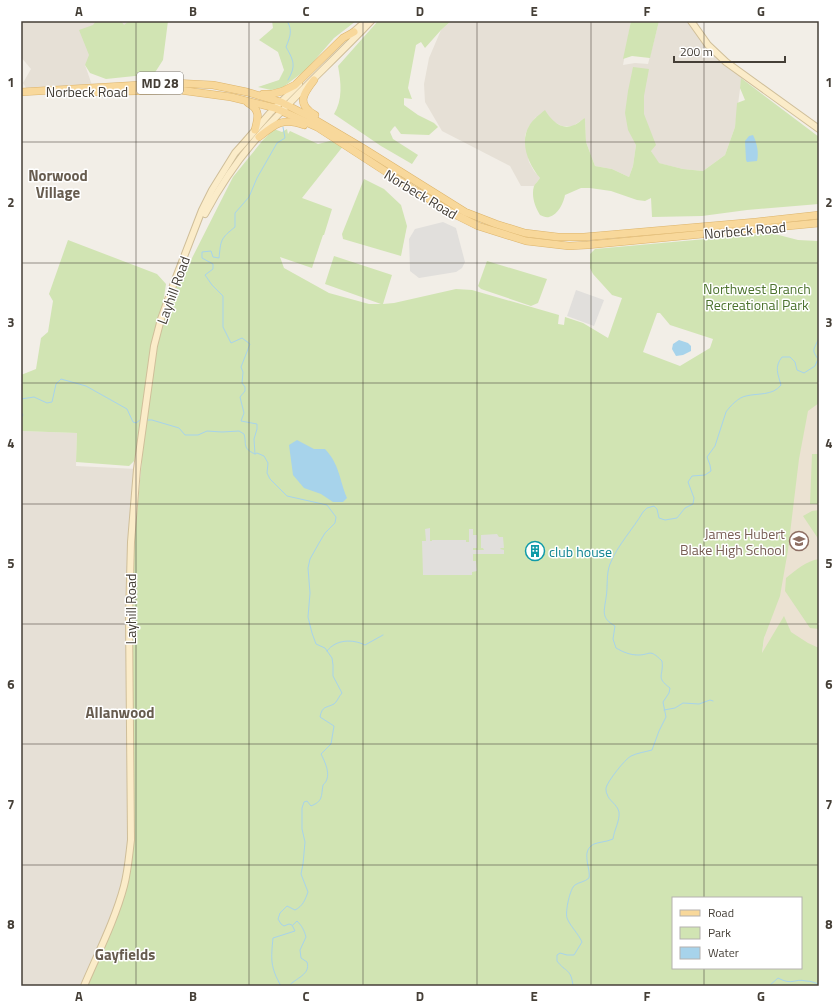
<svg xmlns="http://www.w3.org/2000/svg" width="840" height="1007" viewBox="0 0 840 1007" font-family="'Titillium Web',sans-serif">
	<rect width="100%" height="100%" fill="#f2eee7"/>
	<!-- residential -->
	<g fill="#e6e0d6">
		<path d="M21,21h108l-44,44 8,23 -65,3 -5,-8 8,-14 -10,-12z"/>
		<path d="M451,21h180l-8,44 12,-2 13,1 11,-43h32l17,24 34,29 -7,53 -10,28 -22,16 -20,-2 -25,-6 -7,-12 -15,-6 -3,21 -4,11 -17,-8 -17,-3 -9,-24 -1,-24 -12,8h-11l-10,-5 -16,-4 -7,9 -4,9v7l4,20 5,9 6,7 -6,8h-13l-11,-20 -68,-35 -17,-29 -1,-18 5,-26 12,-28z"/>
		<path d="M21,431l56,2 -1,33 61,3 -6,73v298l-7,47 -40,99h-63z"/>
	</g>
	<!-- education -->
	<path fill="#ebe2d2" d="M800,388l19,5v301l-62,-6z"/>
	<!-- green -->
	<g fill="#d1e4b3" fill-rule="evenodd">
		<path d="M96,21h25l3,4 5,-4h39l-5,39 -9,14 -48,5 -16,-6 -5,-8 4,-10 -10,-25 14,-5z"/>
		<path d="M272,21h84l-22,17 -27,31 -25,19 -11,2 -13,-3 21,-7 5,-10 -6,-18 -19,-12 14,-12z"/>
		<path d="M378,21h73l-10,9 -16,18 -4,-6 -5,3 -8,43 4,11 -8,-1v7l14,10 16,8 4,4 -9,8 -28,-1 -6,-8 -2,2 -3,4 3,7 25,16 -6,9 -31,-18 -47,-32c9,-14 7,-32 4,-48z"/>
		<path d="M631,21h28l-9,37 -18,-2 -9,3z"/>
		<path d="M633,67l16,2 -5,27v18l12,31 -5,6 8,12 24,6 20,2 22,-16 10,-28 2,-24 8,-3 -5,-12 1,-10 78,59v67l-72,6 -45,6 -50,1 -1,-19 -6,3 -8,-1 -26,-9 -21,-3h-9l-16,7c-1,7 -7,20 -16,22 -3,1 -6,-1 -9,-2 -5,-8 -9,-19 -6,-29 1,-2 4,-5 6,-8 -11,-13 -21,-35 -11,-52 4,-7 10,-11 16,-16 6,10 16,21 29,15 4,-1 7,-5 11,-7l1,24 9,24 17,3 17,8 4,-11 3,-21 -8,-15 -3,-17 3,-22z"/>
		<path d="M274,129l8,3 5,-3 1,5 2,-3 28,13 12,-3 14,4 -42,53 30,11 -8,26h-1l-11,33 -32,-11 4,11 45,25 40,11h12l-56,-20 9,-28 58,19 -9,29 11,-1 62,-14 16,1 87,25 -1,9 6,1 1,-8 18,6 25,15 14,-40 -10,-3 -19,-21 -3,-6v-14l5,-5 176,-16 27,7 20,1 1,-1v163l-11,8 -9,48 -11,91 -8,46 -16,42 -2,15 22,-37 7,16 17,11 11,5v338h-735l38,-88 9,-58 1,-273 13,-140 12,-87 17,-53h2l2,-7 12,-18 43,-85 30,-37zM657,313h3l10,12 43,14 -3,9 -30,18 -37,-14zM673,898h128v70h-128z"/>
		<path d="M364,179l20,10 17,16 6,21 -6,30 -58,-17 -1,-5z"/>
		<path d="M68,240l89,34 9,10 -22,143 -9,33 -6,6 -53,-4 1,-29 -56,-2v-56l15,-6 5,-31 7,-6 5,-31 -4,-7z"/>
		<path d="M487,261l60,18 -9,24 -7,3 -50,-17 -3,-3z"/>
		<path d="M812,454h7v50h-9z"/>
		<path d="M819,510v30l-16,-24 9,-5z"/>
		<path d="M819,559v70l-9,-1 -25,-37 1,-13c10,-8 20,-17 33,-19z"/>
	</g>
	<!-- parking -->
	<g fill="#e1dfdc">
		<path d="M443,222l13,6 9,34 -3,6 -6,4 -37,6 -9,-7 -1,-32 6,-10z"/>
		<path d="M576,290l28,10 -10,26 -27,-10z"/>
		<path d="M430,528v13h2v-1h34v2h3v-13h4v6h4v13h-4v2h11l-1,-2h-2v-13l16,-1 2,3h4l1,11h-3l-1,1 4,1v4h-31v7h3l1,10 -5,1v3h-49l-1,-34h4l-1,-12z"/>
	</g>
	<!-- water -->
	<g fill="#a7d3eb">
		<path d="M753,135c4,8 6,18 4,26l-10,1 -1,-2 -1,-19 4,-5z"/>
		<path d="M679,340l9,3 3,3v5l-8,4 -7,1 -4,-7 1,-5z"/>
		<path d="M297,440l17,9h11c15,16 14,30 22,49l-4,4h-10l-12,-8 -17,-6 -11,-13 -4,-30z"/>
	</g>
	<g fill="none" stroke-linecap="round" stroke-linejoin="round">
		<!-- stream -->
		<g stroke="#a7d3eb" stroke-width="1">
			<path d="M287,21c6,9 3,16 -1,26 8,14 10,19 2,33"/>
			<path d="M21,401v-2l13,-2 13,6 5,-1 4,-18 5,-5 25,7 41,23 6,13 3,1 4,-3"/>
			<path d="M21,412l2,3 -2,3"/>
			<path d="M146,420h6l27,8 6,7h13l9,-4 15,1 17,-1 5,3c3,11 -2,14 11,20l2,-1 7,3 4,7 -1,10 3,6 17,17 40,9 9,12 -1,6 -10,10 -6,10 -9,16 -2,9 2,25 -2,24 4,16 4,11 9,4 7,10 1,7v11l9,17c-3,3 -5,9 -8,11 -8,4 -12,2 -14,13l14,9 -3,18 -10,10c5,10 11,23 2,31 -2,12 0,16 -12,21l-4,-5 -3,1 -2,6v21l3,13 -2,22 -2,10 7,18c-3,8 -5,14 -13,18l-8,-4 -7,7 -2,6 3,5 3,2 5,-2 3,1 3,6 -22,7c-2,21 -3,29 8,48"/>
			<path d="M255,454l-1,-15 3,-10v-5l-16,-3 3,-8 -4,-16 5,-6v-4l-3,-4 1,-11 -2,-5 9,-23 -8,-6 -11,5 -8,-16v-31l-11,-11 -7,-10 8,-6v-5l-11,-6v-6l9,-1 2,6 6,1c2,-18 1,-19 16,-31v-14l14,-16 8,-19 20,-35 8,-5 -2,-11"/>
			<path d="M327,651c9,-12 26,-12 38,-6l18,-10"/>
			<path d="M664,710l11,-2 8,-5 16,1 11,-4 3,1"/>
			<path d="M289,986c6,-8 22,-11 18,-24l-6,-4 -1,-8 6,-13c-2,-7 -4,-11 -9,-16l-4,4"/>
			<path d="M573,986c-2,-18 -7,-13 -16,-25v-6l3,-2 7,2h7l8,-13c-4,-9 -12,-16 -15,-24 -2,-6 3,-30 8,-33 4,-3 10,-3 14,-7 2,-10 -9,-27 5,-34 5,-2 12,-2 19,-5 1,-9 7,-18 6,-27 -2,-8 -10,-11 -12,-18 -1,-1 -1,-5 -1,-6 1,-6 19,-29 25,-32 6,-3 14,-4 21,-6l7,-19 7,-14 -3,-15 6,-9 1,-5c-15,-11 -6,-12 -8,-27 -13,-13 -11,-6 -24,-6 -8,0 -15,-3 -22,-7l-3,-9 2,-13c-14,-8 -11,-14 -9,-28 2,-11 0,-24 4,-34 7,-18 23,-35 33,-52l4,-4 7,-2 3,3 2,9 6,2 12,-2 8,-10 8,-4 1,-6 -6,-16 4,-6 13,-1 6,-4 -1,-6 -3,-8 8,-11 11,-34c4,-6 13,-15 20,-16 11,-3 27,0 35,-11 -3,-11 -7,-18 1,-28h8l5,5 2,8 7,3 11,-7 3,-7c-7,-10 -4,-9 0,-19 1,-3 1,-7 1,-10"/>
			<path d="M769,986l9,-8c15,8 16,0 28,3 5,0 9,2 13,3"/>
		</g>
		<defs>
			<g id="secondary">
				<path d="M691,21l17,24 18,17 93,67"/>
				<path d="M350,35l16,-14"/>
				<path d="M205,214c19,-36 45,-71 74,-100 30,-32 62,-61 92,-93"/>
				<path d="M84,986c14,-33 31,-66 40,-100 4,-15 5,-30 7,-46l-2,-223 2,-75 6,-73 17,-123 7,-27 14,-39 27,-70 10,-20 23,-37 9,-10 26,-30 29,-29"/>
			</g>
			<g id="primary">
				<path d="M314,80c-11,14 -18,24 1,35"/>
				<path d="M21,92l153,-9 39,2 34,7 34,10 31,16 49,29 104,65 31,12 29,9 33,4h26l172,-15 63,-7"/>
				<path d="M93,92l86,-2 52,7 44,11 42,19 97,63 44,26 20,10 48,15 43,5 18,-1 232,-22"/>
				<path d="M263,94h9l11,-3 12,-6 48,-47 11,-6"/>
				<path d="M248,103c13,7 10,15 7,27"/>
				<path d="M259,137c16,-13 24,-20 45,-12"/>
			</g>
		</defs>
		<!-- secondary casing -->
		<use href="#secondary" stroke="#cfbe99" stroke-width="8"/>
		<!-- primary casing -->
		<use href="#primary" stroke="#dcb46c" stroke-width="8"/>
		<!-- secondary -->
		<use href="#secondary" stroke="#fbecc9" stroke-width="6"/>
		<!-- primary -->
		<use href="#primary" stroke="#f8d89b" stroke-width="7"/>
	</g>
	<!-- grid -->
	<path fill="none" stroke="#453f37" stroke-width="1" stroke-opacity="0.55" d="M136,21v965M249,21v965M363,21v965M477,21v965M591,21v965M704,21v877M21,142h798M21,263h798M21,383h798M21,504h798M21,624h798M21,744h798M21,865h798M704,968v18"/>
	<!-- icons -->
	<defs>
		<symbol id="school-ring" viewBox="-11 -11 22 22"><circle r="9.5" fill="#fff" stroke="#8d6e63" stroke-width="1.5"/><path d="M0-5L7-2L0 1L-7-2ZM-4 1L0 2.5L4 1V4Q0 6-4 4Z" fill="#8d6e63"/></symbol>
		<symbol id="building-ring" viewBox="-11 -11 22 22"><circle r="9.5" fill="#fff" stroke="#0f9aa8" stroke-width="1.5"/><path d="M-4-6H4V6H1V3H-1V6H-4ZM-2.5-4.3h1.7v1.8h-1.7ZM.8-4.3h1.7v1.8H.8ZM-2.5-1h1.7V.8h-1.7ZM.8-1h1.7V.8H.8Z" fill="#0f9aa8"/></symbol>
	</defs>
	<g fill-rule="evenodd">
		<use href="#school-ring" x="788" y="530" width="22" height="22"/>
		<use href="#building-ring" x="524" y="540" width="22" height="22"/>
	</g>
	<g text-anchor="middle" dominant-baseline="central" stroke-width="3" stroke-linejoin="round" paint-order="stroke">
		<!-- shield labels -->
		<rect fill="#fff" stroke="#7d7973" stroke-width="1" x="137" y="72" width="46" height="22" rx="3"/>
		<g font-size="13" font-weight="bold" fill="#453f37">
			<text x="160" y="83">MD 28</text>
		</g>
		<!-- street labels -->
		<g font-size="14" fill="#453f37" stroke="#fff">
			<text x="87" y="91">Norbeck Road</text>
			<text transform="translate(421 194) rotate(31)">Norbeck Road</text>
			<text transform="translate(745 230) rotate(-5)">Norbeck Road</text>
			<text transform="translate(173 290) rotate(-70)">Layhill Road</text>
			<text transform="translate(130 609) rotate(-90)">Layhill Road</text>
		</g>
		<!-- park labels -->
		<g font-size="14" fill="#4c732e" stroke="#fff">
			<text x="757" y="288">Northwest Branch<tspan x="757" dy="16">Recreational Park</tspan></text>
		</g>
		<!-- education labels -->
		<g font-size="14" fill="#785e54" stroke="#fff" text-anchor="end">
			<text x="785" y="533">James Hubert<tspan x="785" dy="16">Blake High School</tspan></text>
		</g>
		<!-- culture labels -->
		<g font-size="14" fill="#0d838f" stroke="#fff" text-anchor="start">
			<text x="549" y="551">club house</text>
		</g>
		<!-- neighbourhood labels -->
		<g font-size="15" font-weight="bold" fill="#675c4f" stroke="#fff">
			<text x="58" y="175">Norwood<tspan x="58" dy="17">Village</tspan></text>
			<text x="120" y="712">Allanwood</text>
			<text x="125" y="954">Gayfields</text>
		</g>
	</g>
	<!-- border -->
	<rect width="840" height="1007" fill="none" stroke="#ffffff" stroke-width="44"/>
	<!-- legend -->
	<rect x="672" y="897" width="130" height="72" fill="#ffffff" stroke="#b5b2af"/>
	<rect x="680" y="910" width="20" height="6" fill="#f8d89b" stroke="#b5b2af"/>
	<text x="708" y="917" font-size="12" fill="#453f37">Road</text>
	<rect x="680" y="927" width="20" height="12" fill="#d1e4b3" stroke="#b5b2af"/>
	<text x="708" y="937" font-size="12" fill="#453f37">Park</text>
	<rect x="680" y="947" width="20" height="12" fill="#a7d3eb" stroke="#b5b2af"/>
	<text x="708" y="957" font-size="12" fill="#453f37">Water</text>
	<!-- scale -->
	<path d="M674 56v6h111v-6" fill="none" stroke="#453f37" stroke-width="2"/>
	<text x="680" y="56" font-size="12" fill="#453f37" stroke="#ffffff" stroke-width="3" paint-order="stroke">200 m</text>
	<rect x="22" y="22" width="796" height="963" fill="none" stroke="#453f37" stroke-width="1.5"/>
	<g font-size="13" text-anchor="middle" font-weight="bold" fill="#453f37">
		<text x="79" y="16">A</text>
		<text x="193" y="16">B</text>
		<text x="306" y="16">C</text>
		<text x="420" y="16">D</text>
		<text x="534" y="16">E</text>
		<text x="647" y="16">F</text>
		<text x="761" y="16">G</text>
		<text x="11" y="87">1</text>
		<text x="829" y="87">1</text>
		<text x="11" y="207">2</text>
		<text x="829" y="207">2</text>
		<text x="11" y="327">3</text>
		<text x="829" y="327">3</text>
		<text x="11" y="448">4</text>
		<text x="829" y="448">4</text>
		<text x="11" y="568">5</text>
		<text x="829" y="568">5</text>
		<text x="11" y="689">6</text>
		<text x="829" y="689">6</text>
		<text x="11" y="809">7</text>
		<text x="829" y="809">7</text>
		<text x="11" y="929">8</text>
		<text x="829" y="929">8</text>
		<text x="79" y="1001">A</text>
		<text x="193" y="1001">B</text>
		<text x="306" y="1001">C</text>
		<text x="420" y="1001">D</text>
		<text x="534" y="1001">E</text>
		<text x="647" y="1001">F</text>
		<text x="761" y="1001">G</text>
	</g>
</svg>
